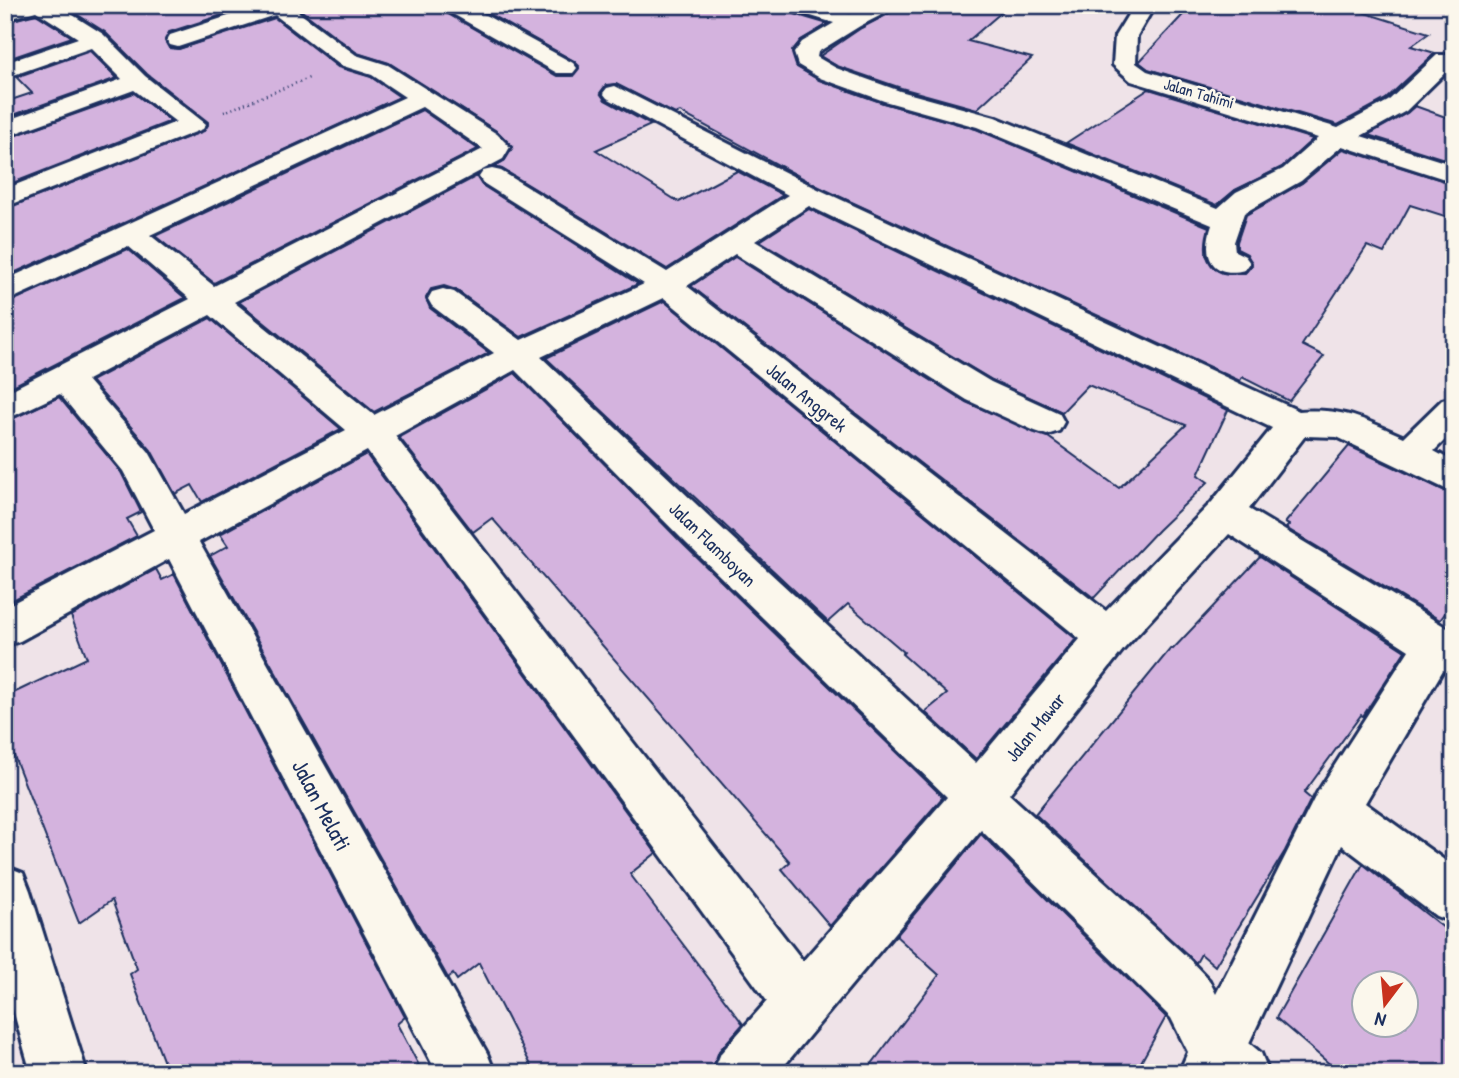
<svg xmlns="http://www.w3.org/2000/svg" width="1459" height="1078" viewBox="0 0 1459 1078" font-family="'Patrick Hand',sans-serif">
	<rect width="100%" height="100%" fill="#efe3e8"/>
	<filter id="ink" filterUnits="userSpaceOnUse"><feTurbulence type="fractalNoise" baseFrequency=".0143" numOctaves="2"/><feDisplacementMap in="SourceGraphic" scale="14" xChannelSelector="R" yChannelSelector="G"/><feConvolveMatrix kernelMatrix="1 2 1 2 8 2 1 2 1" color-interpolation-filters="sRGB"/></filter>
	<g filter="url(#ink)">
		<!-- building -->
		<g fill="#d4b3de" stroke="#1b2f5e" stroke-width="2" fill-rule="evenodd">
			<path d="M62,5h191l-84,27 -4,9 4,7 10,1 96,-31 63,49 33,10 29,20 -395,180v-68l199,-78 4,-6v-3l-61,-48 -42,-42z"/>
			<path d="M294,5h145l4,6 114,65h16l6,-10 -5,-5 -101,-56h310l4,7 41,12 -27,16 -9,11 5,16 22,13 64,23 93,26 233,98 -3,28 9,14 8,4h22l7,-8 -5,-11 -10,-5v-7l9,-27 56,-32 41,-34 111,35v35l-44,-14 -26,48 -17,-7 -65,99 22,11 -35,45 -47,-24 -2,4 -421,-194 -139,-75 -5,2 -59,-30 -10,1 -6,8 5,7 46,25 -55,25 83,52 58,-31 46,24 -116,74 -165,-100 -8,-2 11,-7 8,-13 -15,-15 -109,-69 -32,-10z"/>
			<path d="M898,5h112l-42,36 64,17 -55,51 -76,-21 -64,-22 -17,-10 41,-28 33,-17z"/>
			<path d="M1192,5h148l89,28 -18,13 24,7 -49,46 -48,26 -190,-56 -9,-7z"/>
			<path d="M36,14l36,23 -67,23v-38z"/>
			<path d="M90,51l27,27 -112,40v-16l27,-9 -16,-16z"/>
			<path d="M1149,89l164,50 -31,28 -47,23 -18,15 -151,-62z"/>
			<path d="M134,93l37,28 -166,65v-47z"/>
			<path d="M1415,106l39,14v42l-86,-27 39,-22z"/>
			<path d="M422,110l56,39 -264,134 -59,-47z"/>
			<path d="M477,176l5,9 156,99 -117,53 -65,-47 -12,-4 -13,3 -5,9 4,10 59,45 -115,59 -135,-110z"/>
			<path d="M809,209l419,201 -30,65 10,7 -50,48 -64,68 -403,-312 44,-29 231,145 82,35 71,51 67,-63 -98,-40 -26,27 -70,-32 -232,-139z"/>
			<path d="M128,249l57,49 -180,92v-86z"/>
			<path d="M664,301l412,338 -100,120 -51,-47 22,-18 -45,-40 2,-2 -56,-48 -20,18 -282,-264z"/>
			<path d="M210,318l131,111 -139,73 -10,-17 -17,9 -24,-44 -60,-69z"/>
			<path d="M515,373l169,172 259,252 -113,129 -48,-57 8,-7 -298,-344 -19,14 -74,-95z"/>
			<path d="M59,397l62,75 20,40 -14,7 10,17 -132,68v-182z"/>
			<path d="M1349,446l105,49v107l-14,18 -154,-92 3,-3 -4,-2z"/>
			<path d="M366,454l290,399 -26,21 113,150 -24,27 -6,16 -7,6h-171l-56,-110 -22,17 -4,-6 -5,4 -238,-422 18,-10 -8,-12z"/>
			<path d="M1260,557l145,94 -42,65 -2,-1 -57,78 7,6 -26,52 -70,115 -14,-12 -5,9 -161,-149 136,-166 2,1z"/>
			<path d="M156,569l6,11 12,-6 231,443 -8,7 26,49h-255l-38,-99 7,-5 -25,-69 -33,23 -74,-190v-36l82,-39 -16,-42z"/>
			<path d="M981,834l185,183 -31,56h-270l74,-98 -43,-39z"/>
			<path d="M1363,864l91,72v137h-114l-64,-55zM1364,984h42v42h-42z"/>
		</g>
		<g fill="none" stroke-linecap="round" stroke-linejoin="round">
			<defs>
				<g id="minor">
					<path d="M10,5h47l46,29 42,42 61,48 -3,5 -198,78v-18l171,-67 -42,-32 -129,47v-16l117,-42 -31,-31 -86,30v-15l73,-25 -42,-27 -31,9v-13z"/>
					<path d="M262,5h27l67,50 32,10 109,69 13,13 -7,12 -269,143 140,113 120,-62 -62,-47 -4,-7 4,-7 11,-3 11,3 67,48 123,-56 -161,-101 -4,-6 4,-6 9,-2 9,2 166,101 121,-77 -181,-97 -4,-5 4,-5 8,-2 203,103 481,222c46,-3 64,8 105,26l38,-37 12,-3v34l-20,20 20,11v31l-117,-56 -32,-1 -56,73 205,123v42l-11,-4 -78,133 89,64v56l-18,-7 -94,-71 -93,198 12,10 8,20h-86l-2,-5 7,-16 -17,-34 -190,-188 -203,243h-65l8,-20 46,-52 -400,-550 -168,91 288,511 8,20h-58l-268,-514 -149,82 -15,5v-39l149,-77 -31,-59 -63,-77 -55,26v-27l185,-94 -62,-53 -123,56v-22l400,-183 -33,-22 -32,-10 -65,-50 -97,32 -8,-2 -3,-5 3,-5zM422,107l61,42 -269,137 -64,-51zM809,206l463,222 -60,74 -106,109 -419,-325 48,-32 232,146 68,31 12,4 12,-4 5,-9 -5,-9 -68,-31 -236,-141zM664,298l416,341 -104,124 -262,-242 -173,-164zM210,315l136,115 -162,84 -35,-62 -62,-72zM515,370l171,173 261,254 -144,164 -408,-525zM1229,534l180,116 -92,143 -101,201 -7,-14 -22,-23 -178,-163 114,-144z"/>
					<path d="M441,5h26l106,58 4,5 -4,5h-16l-113,-64z"/>
					<path d="M785,5h34l31,9 19,-9h27l-3,4 -33,17 -42,26 -1,5 19,11 64,23 95,26 223,91 18,-16 47,-23 35,-31 -187,-57 -18,-16 2,-29 19,-31h21l-18,31 -1,27 11,8 191,57 50,-27 49,-46h16v10l-47,46 -45,25 93,29v17l-112,-36 -41,35 -57,32 -10,29 1,9 10,5 5,7 -5,7c-35,9 -43,-16 -33,-45l-235,-98 -93,-26 -64,-23 -22,-13 -4,-12 8,-11 32,-19 -46,-14z"/>
					<path d="M5,866l18,7 7,18 57,182h-56l-26,-92z"/>
				</g>
			</defs>
			<!-- minor casing -->
			<use href="#minor" stroke="#1b2f5e" stroke-width="6"/>
			<!-- path -->
			<path stroke="#1b2f5e" stroke-width="2.5" stroke-dasharray="1 3.5" stroke-linecap="butt" d="M224,112l85,-34"/>
			<!-- minor -->
			<use href="#minor" fill="#fbf7ec" fill-rule="evenodd"/>
		</g>
	</g>
	<g text-anchor="middle" dominant-baseline="central" stroke-width="5" stroke-linejoin="round" paint-order="stroke">
		<!-- far-street labels -->
		<g font-size="16" fill="#1b2f5e" stroke="#fbf7ec">
			<text transform="translate(1199 93) rotate(16)">Jalan Tahimi</text>
		</g>
		<!-- street labels -->
		<g font-size="19" fill="#1b2f5e" stroke="#fbf7ec">
			<text transform="translate(807 397) rotate(39)">Jalan Anggrek</text>
			<text transform="translate(713 544) rotate(44)">Jalan Flamboyan</text>
			<text transform="translate(1035 727) rotate(-51)">Jalan Mawar</text>
		</g>
		<!-- near-street labels -->
		<g font-size="23" fill="#1b2f5e" stroke="#fbf7ec">
			<text transform="translate(322 805) rotate(62)">Jalan Melati</text>
		</g>
	</g>
	<!-- margin -->
	<rect width="1459" height="1078" fill="none" stroke="#fbf7ec" stroke-width="28"/>
	<rect x="14" y="14" width="1431" height="1050" fill="none" stroke="#1b2f5e" stroke-width="2.5" filter="url(#ink)"/>
	<!-- north arrow -->
	<g transform="translate(1385 1004) rotate(196)"><circle r="33" fill="#fbf7ec" stroke="#a1a7b3" stroke-width="2"/>
	<path d="M0-5L12 26L0 18L-12 26Z" fill="#c8321e"/>
	<text y="-10" font-size="19" font-weight="bold" text-anchor="middle" fill="#1b2f5e">N</text>
	</g>
</svg>
